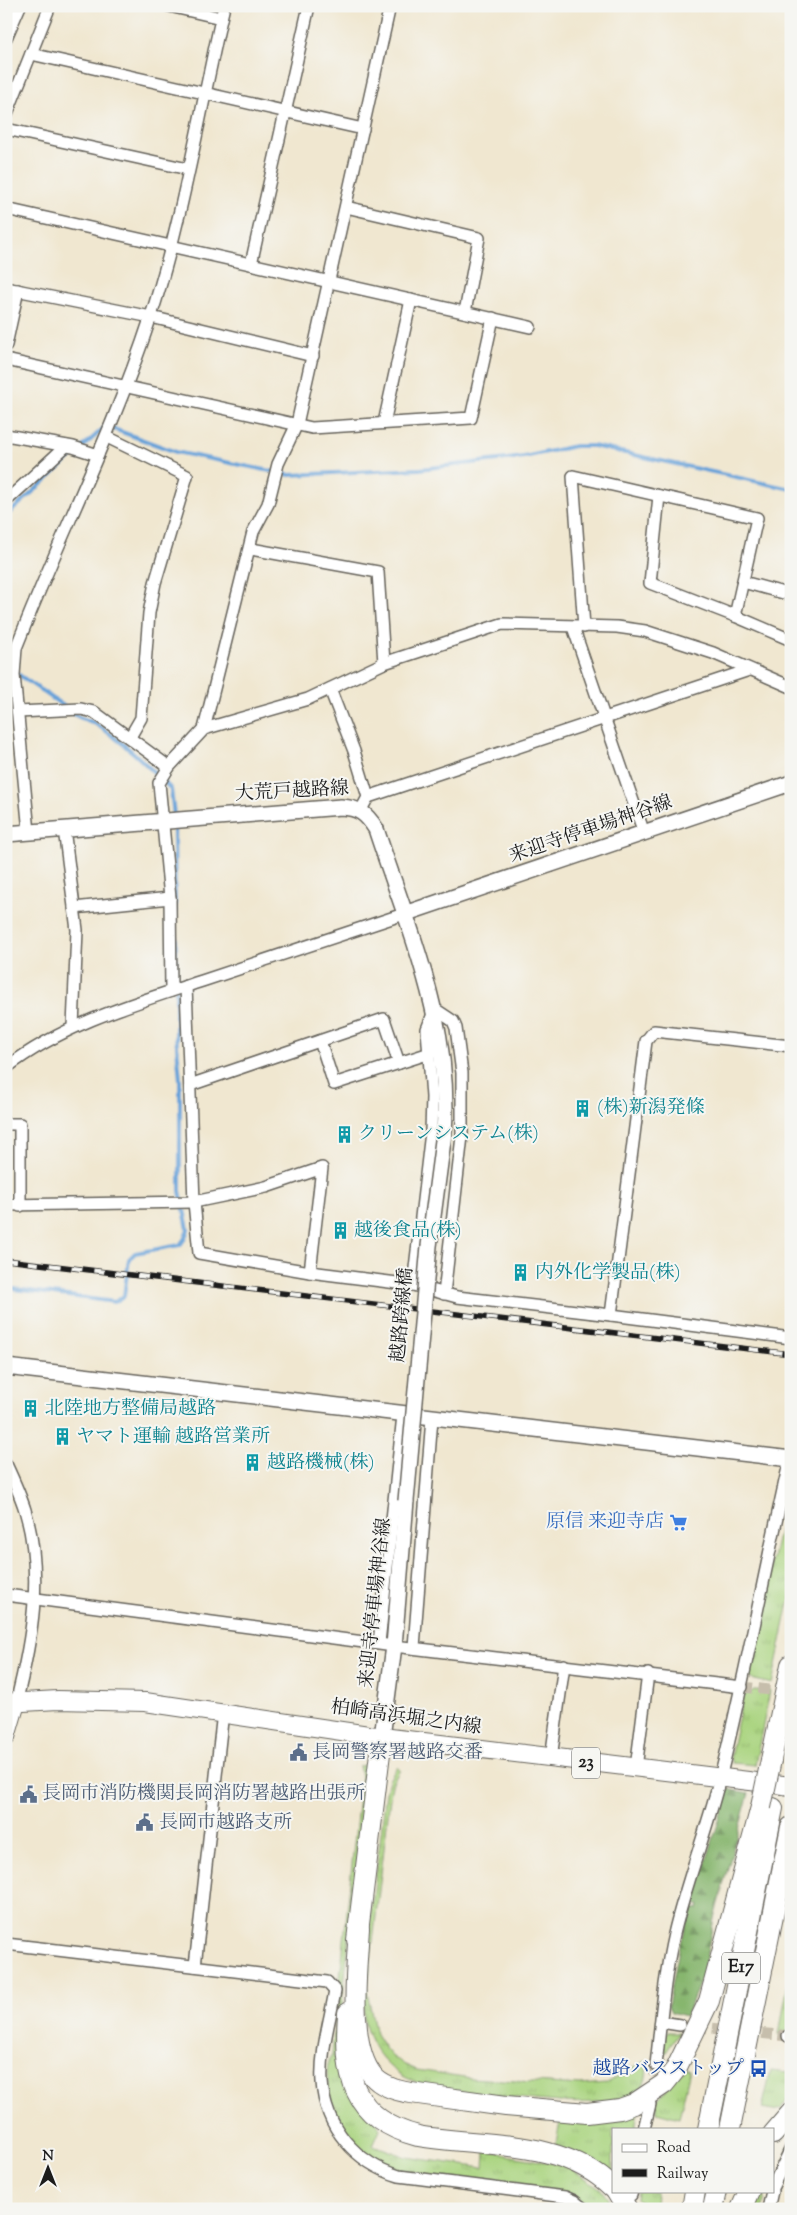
<svg xmlns="http://www.w3.org/2000/svg" width="797" height="2215" viewBox="0 0 797 2215" font-family="'Sorts Mill Goudy','Noto Serif JP',serif">
	<defs>
		<pattern id="grass-tufts" width="24" height="20" patternUnits="userSpaceOnUse" patternTransform="scale(1.25)"><rect width="24" height="20" fill="#aad480"/><path d="M3 7l-1-3M5 7V3M7 7l1-3M15 17l-1-3M17 17v-4M19 17l1-3" fill="none" stroke="#92b56e"/></pattern>
		<pattern id="forest-firs" width="22" height="20" patternUnits="userSpaceOnUse" patternTransform="scale(1.25)"><rect width="22" height="20" fill="#87b66e"/><path d="M5 1l3.5 6h-7zM16 11l3.5 6h-7z" fill="#6e935a"/></pattern>
	</defs>
	<rect width="100%" height="100%" fill="#f6f6f2"/>
	<filter id="ink" filterUnits="userSpaceOnUse"><feTurbulence type="fractalNoise" baseFrequency=".02" numOctaves="2"/><feDisplacementMap in="SourceGraphic" scale="10" xChannelSelector="R" yChannelSelector="G"/><feConvolveMatrix kernelMatrix="1 2 1 2 8 2 1 2 1" color-interpolation-filters="sRGB"/></filter>
	<filter id="wash" filterUnits="userSpaceOnUse"><feTurbulence type="fractalNoise" baseFrequency=".0096" numOctaves="4" result="noise"/><feDisplacementMap in="SourceGraphic" scale="20" xChannelSelector="R" yChannelSelector="G"/><feGaussianBlur stdDeviation="1.12" result="paint"/><feColorMatrix in="noise" values="0 0 0 0 0 0 0 0 0 0 0 0 0 0 0 0 0 1.4 0 .05"/><feComposite in="paint" operator="in"/></filter>
	<g filter="url(#wash)">
		<rect width="100%" height="100%" fill="#f0e7d0"/>
		<!-- grass -->
		<g fill="url(#grass-tufts)" stroke="#63784e">
			<path d="M791,1477v116l-19,91 -21,-5 -4,-4z"/>
			<path d="M754,1690l16,1 -15,74 -23,-2 -2,-5 13,-62z"/>
			<path d="M364,1765l2,12 -28,264 42,88 -7,16 34,12 77,11 1,-17 82,15 33,22 15,21h-22l-19,-14 -163,-20c-44,-12 -76,-40 -82,-86 -2,-12 -4,-23 3,-34l29,-278 -2,-11z"/>
			<path d="M397,1767l3,3 -7,12 -2,8 -24,201 9,43 11,17 16,13 14,6 54,8 109,7 26,-2 39,-22c18,62 -122,37 -151,34 -25,-4 -54,-4 -78,-13 -14,-5 -27,-14 -36,-26 -7,-10 -15,-26 -16,-38 -3,-45 5,-91 11,-136 4,-30 7,-60 11,-90l3,-12z"/>
			<path d="M789,1978h2v56h-12z"/>
			<path d="M668,2032h11l-19,28 4,-24z"/>
			<path d="M686,2068l4,2 -11,48 -22,-6v-12z"/>
			<path d="M791,2069v24l-10,16 -8,2 -11,-2 9,-38 17,2z"/>
			<path d="M638,2111l-3,18h-22v47c-16,-17 -35,-24 -58,-28l6,-31z"/>
			<path d="M638,2191h18l-1,18h-14l1,-7 -5,-3z"/>
			<path d="M757,2191h9l-4,18h-13z"/>
		</g>
		<!-- forest -->
		<path fill="url(#forest-firs)" stroke="#526945" d="M726,1789l23,4 -34,121 -13,63 -16,39 -15,-4 -3,-6 11,-56 12,-42 7,1 1,-5h-6l29,-93z"/>
		<g fill="none" stroke-linecap="round" stroke-linejoin="round">
			<!-- stream -->
			<g stroke="#69a3d9" stroke-width="4">
				<path d="M111,428l65,24 114,23 130,-6 104,-12 51,-11h18l198,43"/>
				<path d="M6,516l99,-89"/>
				<path d="M6,666l59,41"/>
				<path d="M73,713c6,6 13,6 21,10 28,17 54,43 77,66l3,27"/>
				<path d="M174,823l1,88"/>
				<path d="M6,1288l109,14 9,-6 5,-37 6,-6 45,-8 5,-7 3,-9 -8,-38v-111l-4,-46v-96"/>
			</g>
		</g>
	</g>
	<g filter="url(#ink)">
		<g fill="none" stroke-linecap="round" stroke-linejoin="round">
			<!-- street-tunnel -->
			<g stroke="#c6beac" stroke-width="11" stroke-dasharray="11 5.5" stroke-linecap="butt">
				<path d="M742,1687l48,5"/>
				<path d="M680,2025l108,11"/>
				<path d="M652,2093l4,-28"/>
			</g>
			<defs>
				<g id="street">
					<path d="M169,6l52,12"/>
					<path d="M6,38l14,-32"/>
					<path d="M31,54l332,75"/>
					<path d="M6,116l44,-110"/>
					<path d="M6,129l182,40"/>
					<path d="M346,207l133,31 -14,74"/>
					<path d="M6,209l524,118"/>
					<path d="M251,264l58,-258"/>
					<path d="M6,288l145,29 162,39"/>
					<path d="M6,345l12,-55"/>
					<path d="M6,360l306,68 159,-10 22,-100"/>
					<path d="M384,423l27,-123"/>
					<path d="M6,435l67,12 25,8"/>
					<path d="M107,437l80,39 -32,107 -6,30 -8,105 -11,19"/>
					<path d="M659,496l-9,87 85,33"/>
					<path d="M6,501l60,-55"/>
					<path d="M251,549l127,23 6,91"/>
					<path d="M743,582l48,13"/>
					<path d="M573,627l71,206"/>
					<path d="M584,627l-11,-151 184,42 -22,98 56,24"/>
					<path d="M330,689l24,62 14,46 -7,13"/>
					<path d="M18,712l63,-3 13,3 75,55"/>
					<path d="M204,729l49,-197 15,-28 10,-40 19,-40 93,-418"/>
					<path d="M368,797l381,-127"/>
					<path d="M64,829l13,101 -4,97"/>
					<path d="M29,832l-15,-157 2,-27c43,-110 97,-216 134,-329 33,-100 50,-209 74,-313"/>
					<path d="M74,908l96,-10"/>
					<path d="M186,986l8,216 5,51 111,19 103,13 44,12 154,18 35,-274 8,-10 137,15"/>
					<path d="M171,991l-1,-93 -11,-115 10,-16 35,-38 104,-30 76,-36 118,-39 115,3 28,4 68,22 78,34"/>
					<path d="M320,1041l14,43 96,-31"/>
					<path d="M6,1068c57,-44 129,-65 196,-87 68,-22 135,-45 202,-67"/>
					<path d="M190,1085l194,-66 15,44"/>
					<path d="M6,1124h14v82"/>
					<path d="M6,1205l188,-3 72,-15 56,-19 -12,104"/>
					<path d="M413,1285l18,-153 1,-35 -5,-68 8,-20 18,12 3,7 6,45v63l-18,158"/>
					<path d="M611,1315l180,23"/>
					<path d="M6,1464c7,15 14,30 19,46 19,64 7,130 -9,193"/>
					<path d="M6,1595l388,51 348,41"/>
					<path d="M379,1643l24,-228"/>
					<path d="M414,1647l18,-229"/>
					<path d="M551,1758l13,-93"/>
					<path d="M636,1768l12,-94"/>
					<path d="M6,1944l321,38 8,9c-5,29 -15,62 -13,91 3,46 34,81 77,94l166,21 9,4 10,8"/>
					<path d="M195,1966l28,-254"/>
					<path d="M661,2022l19,3"/>
					<path d="M788,2036l3,1"/>
					<path d="M656,2065c5,-44 8,-88 18,-131 13,-55 35,-109 48,-164 25,-103 44,-207 68,-311"/>
					<path d="M644,2129l6,-25"/>
					<path d="M773,2186l18,-38"/>
					<path d="M631,2195l1,-4"/>
					<path d="M768,2209l4,-18"/>
				</g>
				<g id="secondary">
					<path d="M6,834l335,-27c18,1 25,6 35,22 33,101 76,195 68,304"/>
					<path d="M404,914l387,-131"/>
					<path d="M6,1367l785,92"/>
					<path d="M382,1737l12,-91 12,-145"/>
				</g>
				<g id="primary">
					<path d="M6,1703l52,-3 87,2 237,35 409,49"/>
					<path d="M6,1737l10,-34"/>
				</g>
				<g id="highway">
					<path d="M771,1760l20,-95"/>
					<path d="M359,1928c-2,38 -12,117 14,148 9,11 25,15 38,17l95,13 81,7 33,-4 14,-5 30,-20 12,-15 33,-68 52,-194"/>
					<path d="M357,1940l25,-203"/>
					<path d="M348,2013c-4,61 3,106 70,123 65,11 145,2 195,52"/>
					<path d="M708,2129l65,-321"/>
					<path d="M730,2129l61,-302"/>
					<path d="M773,2134l18,-21"/>
					<path d="M616,2191l11,18"/>
					<path d="M692,2209l3,-18"/>
					<path d="M713,2209l4,-18"/>
					<path d="M741,2209l8,-18"/>
				</g>
			</defs>
			<!-- street casing -->
			<use href="#street" stroke="#66635b" stroke-width="14"/>
			<!-- secondary casing -->
			<use href="#secondary" stroke="#66635b" stroke-width="18"/>
			<!-- primary casing -->
			<use href="#primary" stroke="#66635b" stroke-width="20"/>
			<!-- highway casing -->
			<use href="#highway" stroke="#66635b" stroke-width="22"/>
			<!-- street -->
			<use href="#street" stroke="#fff" stroke-width="11"/>
			<!-- secondary -->
			<use href="#secondary" stroke="#fff" stroke-width="15"/>
			<!-- primary -->
			<use href="#primary" stroke="#fff" stroke-width="18"/>
			<!-- highway -->
			<use href="#highway" stroke="#fff" stroke-width="20"/>
			<defs>
				<path id="rail" d="M6,1260l785,94"/>
			</defs>
			<!-- rail casing -->
			<use href="#rail" stroke="#1c1c1c" stroke-width="5.5"/>
			<!-- rail -->
			<use href="#rail" stroke="#f6f6f2" stroke-width="4" stroke-dasharray="11" stroke-linecap="butt"/>
			<defs>
				<path id="secondary-bridge" d="M406,1501l23,-255 15,-113"/>
				<path id="highway-bridge" d="M761,1807l10,-47"/>
			</defs>
			<!-- secondary-bridge casing -->
			<use href="#secondary-bridge" stroke="#66635b" stroke-width="18" stroke-linecap="butt"/>
			<!-- highway-bridge casing -->
			<use href="#highway-bridge" stroke="#66635b" stroke-width="22" stroke-linecap="butt"/>
			<!-- secondary-bridge -->
			<use href="#secondary-bridge" stroke="#fff" stroke-width="15"/>
			<!-- highway-bridge -->
			<use href="#highway-bridge" stroke="#fff" stroke-width="20"/>
		</g>
	</g>
	<!-- icons -->
	<defs>
		<symbol id="building-bare" viewBox="-9 -9 18 18"><path d="M-4-6H4V6H1V3H-1V6H-4ZM-2.5-4.3h1.7v1.8h-1.7ZM.8-4.3h1.7v1.8H.8ZM-2.5-1h1.7V.8h-1.7ZM.8-1h1.7V.8H.8Z" fill="#0f9aa8" stroke="#f6f6f2" stroke-width="2.5" paint-order="stroke"/></symbol>
		<symbol id="supermarket-bare" viewBox="-9 -9 18 18"><path d="M-6-5.5h2.5l.6 2H6L4.5 2H-2.5L-4.4-4H-6ZM-1.5 3.2a1.3 1.3 0 1 0 .1 0ZM3 3.2a1.3 1.3 0 1 0 .1 0Z" fill="#3f7fe0" stroke="#f6f6f2" stroke-width="2.5" paint-order="stroke"/></symbol>
		<symbol id="civic-bare" viewBox="-9 -9 18 18"><path d="M-.6-6.5H3V-4.5H.6V-3L4-1V1h2V6H-6V1h2V-1L-.6-3ZM-1.2 2.5V6h2.4V2.5Z" fill="#5c6f8a" stroke="#f6f6f2" stroke-width="2.5" paint-order="stroke"/></symbol>
		<symbol id="bus-bare" viewBox="-9 -9 18 18"><path d="M-5-6H5V4H4V6H2V4H-2V6H-4V4H-5ZM-3.5-4V0h7V-4ZM-3.5 1.2v1.5H-2V1.2ZM2 1.2v1.5H3.5V1.2Z" fill="#1a4fb4" stroke="#f6f6f2" stroke-width="2.5" paint-order="stroke"/></symbol>
	</defs>
	<g fill-rule="evenodd">
		<use href="#building-bare" x="570" y="1096" width="25" height="25"/>
		<use href="#building-bare" x="332" y="1122" width="25" height="25"/>
		<use href="#building-bare" x="328" y="1218" width="25" height="25"/>
		<use href="#building-bare" x="508" y="1260" width="25" height="25"/>
		<use href="#building-bare" x="18" y="1396" width="25" height="25"/>
		<use href="#building-bare" x="50" y="1424" width="25" height="25"/>
		<use href="#building-bare" x="240" y="1450" width="25" height="25"/>
		<use href="#supermarket-bare" x="666" y="1510" width="25" height="25"/>
		<use href="#civic-bare" x="286" y="1740" width="25" height="25"/>
		<use href="#civic-bare" x="16" y="1782" width="25" height="25"/>
		<use href="#civic-bare" x="132" y="1810" width="25" height="25"/>
		<use href="#bus-bare" x="746" y="2056" width="25" height="25"/>
	</g>
	<g text-anchor="middle" dominant-baseline="central" stroke-width="4" stroke-linejoin="round" paint-order="stroke">
		<!-- shield labels -->
		<g fill="#f6f6f2" stroke="#5d5d5c" stroke-width="1">
			<rect x="572" y="1747.5" width="28" height="31" rx="4"/>
			<rect x="722" y="1952.5" width="38" height="31" rx="4"/>
		</g>
		<g font-size="18" font-weight="bold" fill="#1c1c1c">
			<text x="586" y="1763">23</text>
			<text x="741" y="1968">E17</text>
		</g>
		<!-- street labels -->
		<g font-size="19" fill="#1c1c1c" stroke="#f6f6f2">
			<text transform="translate(292 792) rotate(-3)">大荒戸越路線</text>
			<text transform="translate(591 830) rotate(-19)">来迎寺停車場神谷線</text>
			<text transform="translate(403 1315) rotate(-85)">越路跨線橋</text>
			<text transform="translate(376 1603) rotate(-84)">来迎寺停車場神谷線</text>
			<text transform="translate(406 1718) rotate(8)">柏崎高浜堀之内線</text>
		</g>
		<!-- culture labels -->
		<g font-size="19" fill="#0d838f" stroke="#f6f6f2" text-anchor="start">
			<text x="597" y="1108">(株)新潟発條</text>
			<text x="358" y="1134">クリーンシステム(株)</text>
			<text x="354" y="1231">越後食品(株)</text>
			<text x="535" y="1273">内外化学製品(株)</text>
			<text x="45" y="1409">北陸地方整備局越路</text>
			<text x="76" y="1437">ヤマト運輸 越路営業所</text>
			<text x="267" y="1463">越路機械(株)</text>
		</g>
		<!-- shop labels -->
		<g font-size="19" fill="#366cbe" stroke="#f6f6f2" text-anchor="end">
			<text x="664" y="1522">原信 来迎寺店</text>
		</g>
		<!-- service labels -->
		<g font-size="19" fill="#4e5e75" stroke="#f6f6f2" text-anchor="start">
			<text x="312" y="1753">長岡警察署越路交番</text>
			<text x="42" y="1794">長岡市消防機関長岡消防署越路出張所</text>
			<text x="159" y="1823">長岡市越路支所</text>
		</g>
		<!-- transit labels -->
		<g font-size="19" fill="#164399" stroke="#f6f6f2" text-anchor="end">
			<text x="744" y="2069">越路バスストップ</text>
		</g>
	</g>
	<!-- margin -->
	<rect width="797" height="2215" fill="none" stroke="#f6f6f2" stroke-width="25"/>
	<!-- legend -->
	<rect x="612" y="2128" width="162" height="65" fill="#f6f6f2" stroke="#9f9f9c"/>
	<rect x="622" y="2144" width="25" height="8" fill="#ffffff" stroke="#9f9f9c"/>
	<text x="657" y="2152" font-size="15" fill="#1c1c1c">Road</text>
	<rect x="622" y="2169" width="25" height="8" fill="#1c1c1c" stroke="#9f9f9c"/>
	<text x="657" y="2178" font-size="15" fill="#1c1c1c">Railway</text>
	<!-- north arrow -->
	<g transform="translate(48 2168)" stroke="#f6f6f2" stroke-width="4" paint-order="stroke">
	<path d="M0-4L9 19L0 12L-9 19Z" fill="#1c1c1c"/>
	<text y="-8" font-size="14" font-weight="bold" text-anchor="middle" fill="#1c1c1c">N</text>
	</g>
</svg>
